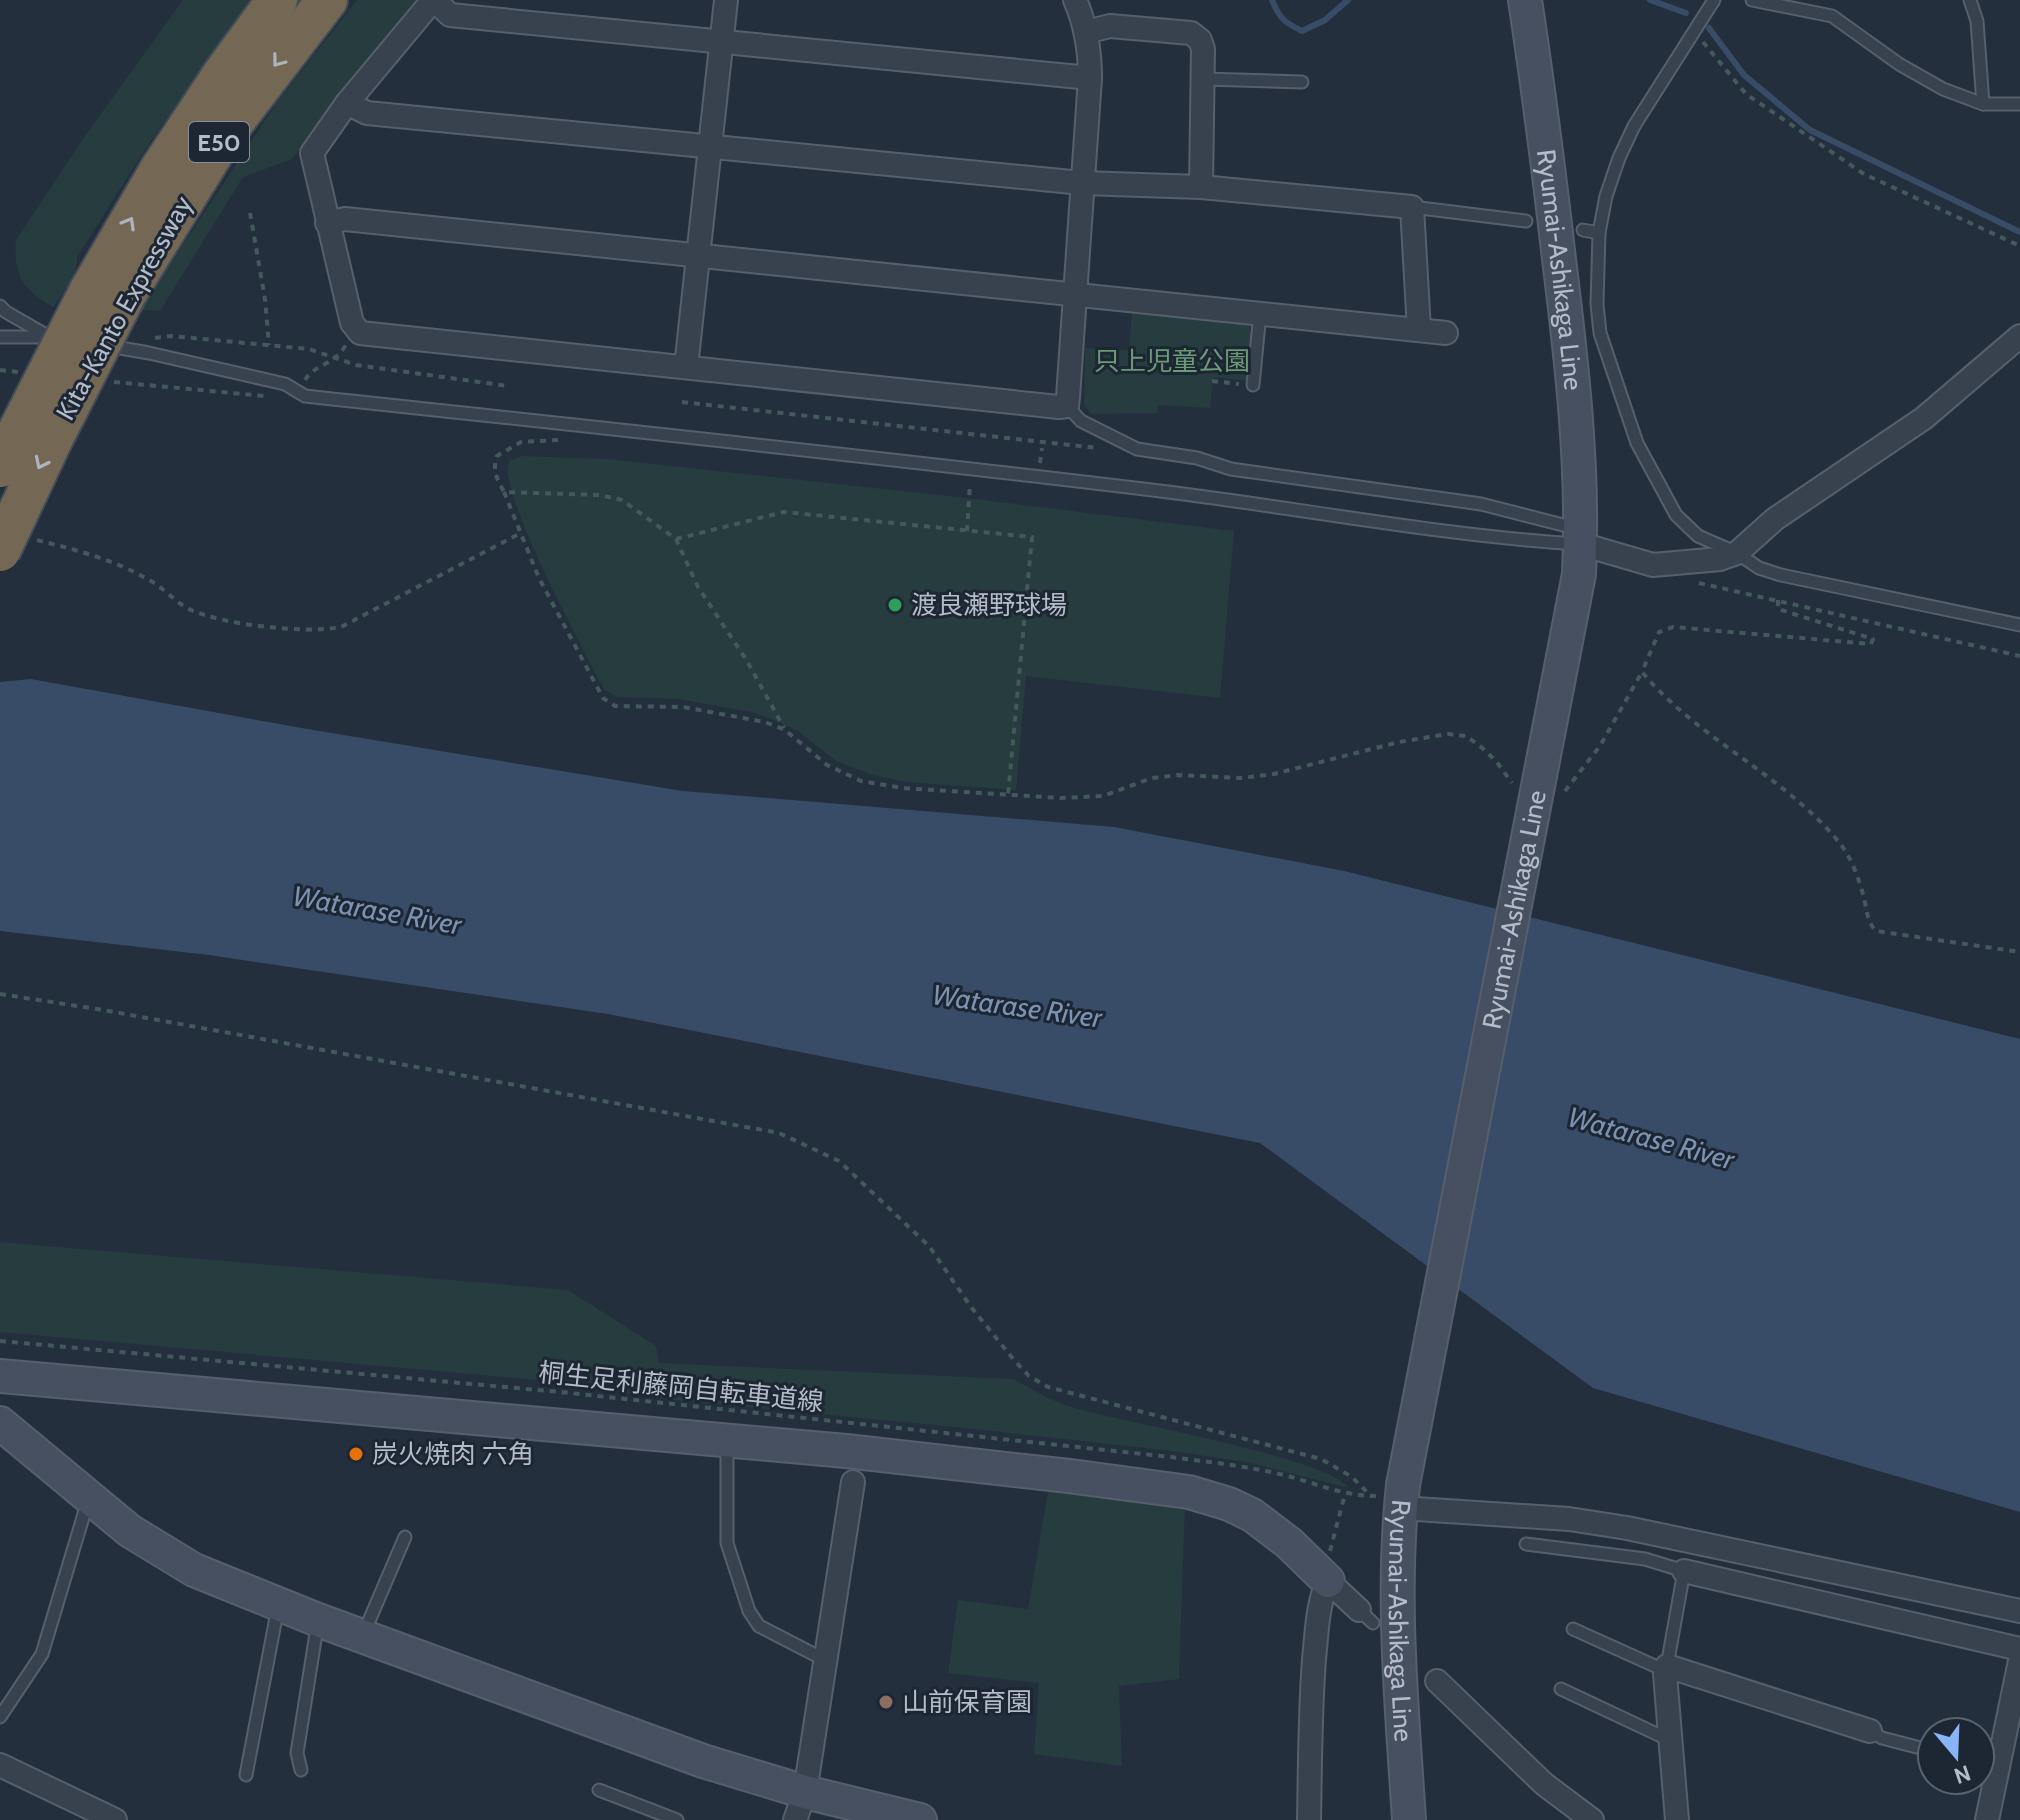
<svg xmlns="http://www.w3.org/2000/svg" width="2020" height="1820" viewBox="0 0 2020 1820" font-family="Cabin,'Noto Sans JP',sans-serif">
	<rect width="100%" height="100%" fill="#242f3e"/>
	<!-- green -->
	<g fill="#263c3f">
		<path d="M183,0h70l-103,142 -73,115c1,19 -13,34 -24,50 -30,-17 -40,-32 -37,-67l69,-104z"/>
		<path d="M357,0h67l-132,159 -49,18 -83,134 -20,-1 137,-208z"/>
		<path d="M1132,310l112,11 8,11 -3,49 -36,-4 -3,31 -52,-3 -1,8 -66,1 -7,-9 1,-57 44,2z"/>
		<path d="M522,456l85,3 368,40 259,32 -14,167 -194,-22 -10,114 -110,-8 -33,-7 -37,-14 -38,-30 -24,-11 -23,-8 -73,-13 -61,-2 -12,-7 -7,-11c-17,-36 -101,-187 -89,-218z"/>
		<path d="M0,1242l568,48 88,56 3,17 354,16c18,9 36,21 55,27 51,16 256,50 281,82l-103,-26 -74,-11 -207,-23 -312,-30 -92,-16 -561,-50z"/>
		<path d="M1049,1486l136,15 -6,178 -60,7 3,80 -88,-12 5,-71 -91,-10 10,-73 70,9z"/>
	</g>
	<!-- water -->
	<path fill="#394c67" d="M31,679l276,50 376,62 431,36 230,44 676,168v473l-427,-124 -333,-245 -652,-129 -399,-59 -209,-24v-249z"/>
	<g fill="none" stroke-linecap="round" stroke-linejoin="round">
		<!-- stream -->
		<g stroke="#394c67" stroke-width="6">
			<path d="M1272,0c7,18 13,23 30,31l23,-11 23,-20"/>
			<path d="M1650,0l36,13"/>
			<path d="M1709,28l35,47 66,55 210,102"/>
		</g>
		<defs>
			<g id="lane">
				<path d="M1714,0l-80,126 -15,32 -13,38 -7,37 -2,71 3,29 37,110 39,72 22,21 39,17 22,15 22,7 239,50"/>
				<path d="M1752,0l80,16 67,48 44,25 40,15h37"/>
				<path d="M1970,0l7,21 6,83"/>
				<path d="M1203,79l99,3"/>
				<path d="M1412,207l114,14"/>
				<path d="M1583,230l16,3"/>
				<path d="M0,306l6,6 40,23"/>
				<path d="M0,337h57"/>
				<path d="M109,346l40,7 136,31 20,12c287,31 575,61 863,96 136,17 271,43 408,52"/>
				<path d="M1253,385l7,-72"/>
				<path d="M1067,406l14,15 56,28 60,9 34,11 250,35 86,22 6,8"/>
				<path d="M727,1456v87l22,68 10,15 66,34"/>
				<path d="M1526,1544l119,15 39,12 -17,95"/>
				<path d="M1359,1610l14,13"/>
				<path d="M1573,1629l93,42"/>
				<path d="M363,1635l42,-98"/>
				<path d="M1561,1689l102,48 7,1"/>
				<path d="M0,1717l42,-63 42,-140 8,-13"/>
				<path d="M1870,1731l12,7 50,13"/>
				<path d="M301,1770l-4,-17 21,-132"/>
				<path d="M246,1775l32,-168"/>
				<path d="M599,1790l78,30"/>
			</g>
			<g id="street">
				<path d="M433,0l-86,103 -35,50 40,170 8,10 699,74 8,-1 1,-9 22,-319c0,-27 -4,-53 -15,-78"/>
				<path d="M434,0l16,15 640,63"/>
				<path d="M1086,32l24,-6 81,7 9,7 3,9 -2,138"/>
				<path d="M347,103l20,10 715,70 119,4 211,20 7,123"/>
				<path d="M327,223l18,-4 1101,114"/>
				<path d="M686,367l40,-367"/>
				<path d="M1581,544l72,21 67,-6 17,-6 38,-34 149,-101 96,-82"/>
				<path d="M1401,1508l168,11 58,9 393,83"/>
				<path d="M1684,1571l336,78"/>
				<path d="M1437,1681l107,103 48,36"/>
				<path d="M0,1765l115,55"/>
				<path d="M795,1820l10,-28 48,-310"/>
				<path d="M1309,1820c1,-54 1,-107 5,-161 3,-27 3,-54 14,-78l31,29"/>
				<path d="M1677,1820l-12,-146 2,-8 203,65"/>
				<path d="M1987,1820l33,-159"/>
			</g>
			<g id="secondary">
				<path id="s1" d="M1525,0c13,86 24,172 34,259 13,105 25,209 20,315"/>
				<path d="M0,1376l846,75 223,25 120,16 40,12 23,11 37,28 39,38"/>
				<path d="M0,1423l130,108 64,39 124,50 385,141 102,31 115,28"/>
				<path id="s2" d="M1403,1485c-12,111 -1,224 6,335"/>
			</g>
			<g id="highway">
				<path d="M90,290l71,-122 62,-94 54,-74"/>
				<path d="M126,294l100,-162 101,-132"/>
			</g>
		</defs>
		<!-- lane casing -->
		<use href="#lane" stroke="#565f6c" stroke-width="15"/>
		<!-- street casing -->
		<use href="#street" stroke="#565f6c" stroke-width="26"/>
		<!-- secondary casing -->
		<use href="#secondary" stroke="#565f6c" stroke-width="36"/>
		<!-- highway casing -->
		<use href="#highway" stroke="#434c59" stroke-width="44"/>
		<!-- path -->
		<g stroke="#44595c" stroke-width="4" stroke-dasharray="6 6" stroke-linecap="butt">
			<path d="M1703,42l43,52 118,80 156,72"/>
			<path d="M250,213l15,86 4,46"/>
			<path d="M155,338l16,-2 138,13 47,16 152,21"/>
			<path d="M0,370l18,2"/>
			<path d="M305,380c11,-17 27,-13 41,-35"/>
			<path d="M1212,381l27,3"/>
			<path d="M114,382l150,14"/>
			<path d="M682,402l415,46"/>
			<path d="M558,440l-37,2 -24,14c-5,14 0,23 7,36l96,3 22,5 54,39 22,48 49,74 37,67"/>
			<path d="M1040,463l2,-15"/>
			<path d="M504,492l35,86 64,120 12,8 68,1 82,15 20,8 42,35 34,16 41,7 158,10 43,-2 49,-18 27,-3 62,3 33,-4 125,-32 49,-8 18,2 14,10 16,15 16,22"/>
			<path d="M967,531l3,-48"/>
			<path d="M676,539l108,-27 248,25 -24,258"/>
			<path d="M37,540c40,10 78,20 114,41 14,8 25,22 40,29 34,15 114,24 150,17l178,-93"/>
			<path d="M1699,583l321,73"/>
			<path d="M1778,600v9l95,30 -2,5 -198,-17 -14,5 -17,40c56,67 140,102 196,169 13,15 21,38 26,57 3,12 3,24 12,33l144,21"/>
			<path d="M1565,791l35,-45 42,-74"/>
			<path d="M0,994l103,16 676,123 60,28 90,85 42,61 43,53 15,16 19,11 273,72 31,18 20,20"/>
			<path d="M0,1341l560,51 611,65c38,5 76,9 113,18 31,8 59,21 92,21"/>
			<path d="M1330,1551l15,-57"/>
		</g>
		<!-- lane -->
		<use href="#lane" stroke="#38414e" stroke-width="11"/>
		<!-- street -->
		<use href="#street" stroke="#38414e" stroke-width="22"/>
		<!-- secondary -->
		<use href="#secondary" stroke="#465061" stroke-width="32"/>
		<!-- highway -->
		<use href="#highway" stroke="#746855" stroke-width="40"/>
		<defs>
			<g id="secondary-bridge">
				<path id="s3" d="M1403,1485l176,-911"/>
			</g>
			<g id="highway-bridge">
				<path d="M0,467l90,-177"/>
				<path d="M0,551l52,-111 74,-146"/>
			</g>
		</defs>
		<!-- secondary-bridge casing -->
		<use href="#secondary-bridge" stroke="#565f6c" stroke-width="36" stroke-linecap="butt"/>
		<!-- highway-bridge casing -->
		<use href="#highway-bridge" stroke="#434c59" stroke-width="44" stroke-linecap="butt"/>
		<!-- secondary-bridge -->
		<use href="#secondary-bridge" stroke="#465061" stroke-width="32"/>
		<!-- highway-bridge -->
		<use href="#highway-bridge" stroke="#746855" stroke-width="40"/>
	</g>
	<!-- one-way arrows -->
	<defs><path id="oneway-chevron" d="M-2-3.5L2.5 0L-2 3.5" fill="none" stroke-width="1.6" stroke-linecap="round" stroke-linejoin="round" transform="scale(2)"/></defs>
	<g stroke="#aeb4bd">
		<use href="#oneway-chevron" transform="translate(278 61) rotate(127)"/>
		<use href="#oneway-chevron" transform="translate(129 223) rotate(-60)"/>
		<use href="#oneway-chevron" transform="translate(41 463) rotate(116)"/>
	</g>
	<!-- markers -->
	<circle fill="#2e9e5b" stroke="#1d2633" stroke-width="3" cx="895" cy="605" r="8"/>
	<circle fill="#e8710a" stroke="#1d2633" stroke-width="3" cx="356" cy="1454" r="8"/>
	<circle fill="#8d6e63" stroke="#1d2633" stroke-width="3" cx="886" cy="1702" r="8"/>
	<g text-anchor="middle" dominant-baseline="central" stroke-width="6" stroke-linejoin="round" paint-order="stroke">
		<!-- shield labels -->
		<rect fill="#1d2633" stroke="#878f9c" stroke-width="2" x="189" y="122" width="60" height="40" rx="6"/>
		<g font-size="24" font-weight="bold" fill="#b4bcc9">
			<text x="219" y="142">E50</text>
		</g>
		<!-- street labels -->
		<g font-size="26" fill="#b4bcc9" stroke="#1d2633">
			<text stroke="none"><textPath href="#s1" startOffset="272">Ryumai-Ashikaga Line</textPath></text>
			<text transform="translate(124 308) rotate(-61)">Kita-Kanto Expressway</text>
			<text stroke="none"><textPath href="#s3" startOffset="586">Ryumai-Ashikaga Line</textPath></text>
			<text transform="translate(681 1387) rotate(6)">桐生足利藤岡自転車道線</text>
			<text stroke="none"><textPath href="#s2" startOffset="136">Ryumai-Ashikaga Line</textPath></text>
		</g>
		<!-- park labels -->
		<g font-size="26" fill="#6b9a76" stroke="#1d2633">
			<text x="1172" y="361">只上児童公園</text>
		</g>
		<!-- poi labels -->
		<g font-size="26" fill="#b4bcc9" stroke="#1d2633" text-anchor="start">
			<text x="911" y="605">渡良瀬野球場</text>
			<text x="372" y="1454">炭火焼肉 六角</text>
			<text x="902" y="1702">山前保育園</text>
		</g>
		<!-- water labels -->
		<g font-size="28" font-style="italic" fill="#7c92b1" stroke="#1d2633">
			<text transform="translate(377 910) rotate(10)">Watarase River</text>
			<text transform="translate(1017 1006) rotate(8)">Watarase River</text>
			<text transform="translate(1651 1138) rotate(15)">Watarase River</text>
		</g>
	</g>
	<!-- north arrow -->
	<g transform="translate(1956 1756) rotate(161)"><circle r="38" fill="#1d2633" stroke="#59626f" stroke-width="2"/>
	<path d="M0-6L14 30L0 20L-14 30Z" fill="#8ab4f8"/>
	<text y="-12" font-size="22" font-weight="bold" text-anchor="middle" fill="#b4bcc9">N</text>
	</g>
</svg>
